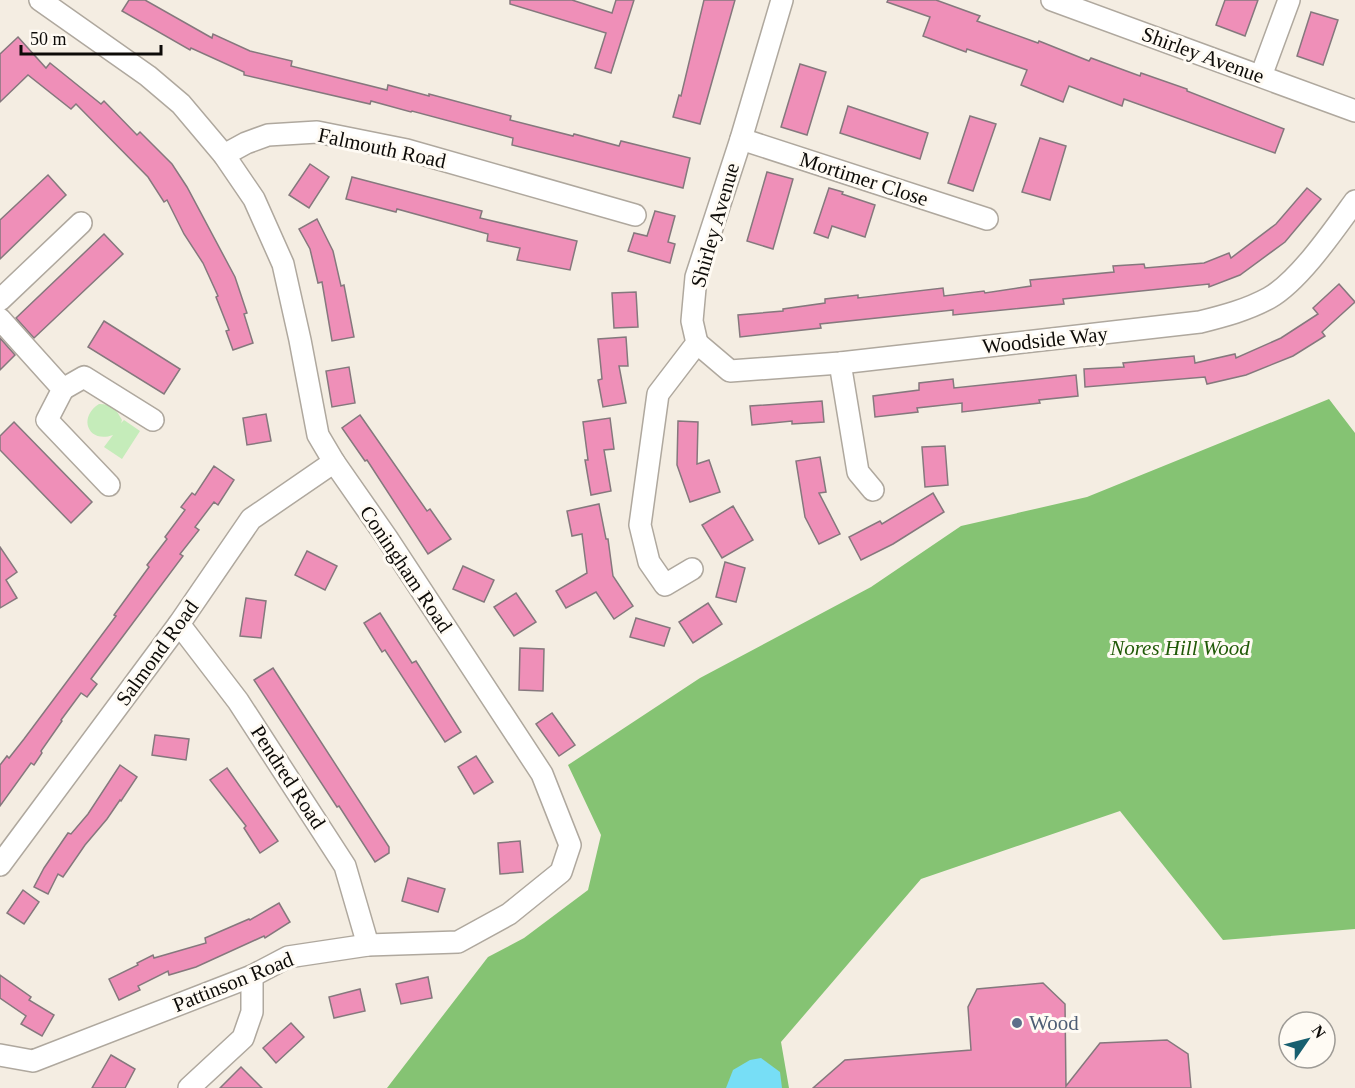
<svg xmlns="http://www.w3.org/2000/svg" width="1355" height="1088" viewBox="0 0 1355 1088" font-family="Georgia,serif">
	<rect width="100%" height="100%" fill="#f4ede2"/>
	<!-- green -->
	<path fill="#c5ecba" d="M99,404c13,0 17,5 23,16l-1,3 3,-3 16,11 -18,28 -18,-12 9,-12c-24,9 -36,-17 -14,-31z"/>
	<!-- forest -->
	<path fill="#85c373" d="M1329,399l26,34v496l-132,11 -103,-129 -199,68 -140,163 8,46h-402l101,-131 36,-19 64,-48 13,-55 -33,-70 132,-87 171,-91 90,-61 126,-29z"/>
	<!-- water -->
	<path fill="#77def6" d="M761,1058l19,14 2,16h-56l7,-18 17,-10z"/>
	<!-- building -->
	<g fill="#ef8fb8" stroke="#85787d" stroke-width="1.5">
		<path d="M129,0h16l67,38 1,-4 37,17 42,10 -1,5 96,24 1,-5 41,11v-2l82,22 -1,4 63,16 1,-2 45,12 2,-5 69,17 -7,30 -171,-43 1,-7 -101,-27 -1,1 -40,-11 -1,3 -126,-29v-3l-53,-24 -1,2 -68,-39z"/>
		<path d="M510,0h62l40,13 4,-13h18l-23,73 -16,-5 11,-35 -96,-29z"/>
		<path d="M704,0h31l-35,124 -27,-7 6,-22 2,1z"/>
		<path d="M888,0h48l44,16 -3,5 61,22 1,-2 50,20 2,-3 49,18 1,-3 46,16v2l97,38 -9,24 -151,-54 -2,7 -53,-20 -6,16 -42,-17 6,-15 -60,-21 -1,3 -43,-16 7,-19 -43,-15z"/>
		<path d="M1225,0h33l-13,36 -29,-11z"/>
		<path d="M1311,12l27,8 -15,45 -26,-9z"/>
		<path d="M18,37l28,31 4,-5 51,41 3,-3 33,34 3,-3 32,32 15,23 48,90 12,36 -3,1 9,29 -20,7 -7,-19 3,-1 -13,-33 2,-1 -15,-33 -19,-29 -17,-34 -3,2 -16,-25 -72,-73 -5,5 -43,-34 -28,27v-48z"/>
		<path d="M800,64l26,8 -19,63 -26,-8z"/>
		<path d="M848,106l80,27 -8,26 -80,-26z"/>
		<path d="M970,116l26,8 -23,67 -25,-8z"/>
		<path d="M1040,138l26,8 -16,54 -28,-8z"/>
		<path d="M310,164l19,13 -20,31 -20,-13z"/>
		<path d="M767,172l26,7 -20,70 -26,-8z"/>
		<path d="M48,175l18,20 -66,64v-39z"/>
		<path d="M352,177l130,34 -2,7 97,23 -7,29 -53,-10 3,-12 -33,-7 1,-7 -91,-25 -1,3 -50,-13z"/>
		<path d="M829,188l14,4 -1,2 33,11 -10,32 -33,-11 -4,12 -14,-5z"/>
		<path d="M1307,188l14,11 -36,43 -45,33 -31,12v-3l-146,15 1,5 -111,11v-5l-133,14 1,4 -81,9 -2,-22 45,-4v-2l42,-6v-4l33,-4v3l85,-10 1,8 40,-5 1,2 46,-7 -1,-6 84,-8 -1,-6 31,-2 1,4 59,-5 25,-10 2,5 45,-34z"/>
		<path d="M655,211l20,5 -7,26 7,2 -5,19 -42,-12 6,-18 13,3z"/>
		<path d="M317,219l16,32 8,35 3,-1 10,52 -22,4 -10,-59 -4,1 -8,-34 -11,-20z"/>
		<path d="M104,234l19,20 -89,84 -18,-20z"/>
		<path d="M1339,284l16,18 -33,30 3,4 -32,20 -47,19 -39,9 -2,-7 -120,10 -1,-18 40,-2 -1,-4 71,-7 1,7 40,-9 1,4 45,-20 37,-24 -5,-6z"/>
		<path d="M636,292l2,35 -24,1 -2,-35z"/>
		<path d="M104,321l76,48 -16,25 -76,-47z"/>
		<path d="M626,337l2,29h-9l7,37 -23,4 -5,-27 4,-1 -4,-40z"/>
		<path d="M0,338l15,17 -15,15z"/>
		<path d="M349,367l6,36 -23,4 -6,-36z"/>
		<path d="M1076,375l2,21 -39,4 1,3 -78,9v-9l-45,5 1,4 -43,5 -2,-21 46,-6v-7l34,-4 1,9z"/>
		<path d="M822,401l2,21 -32,2v-3l-40,4 -2,-19z"/>
		<path d="M266,414l5,27 -24,4 -4,-27z"/>
		<path d="M360,415l67,96 3,-2 21,30 -23,15 -61,-94 -2,1 -23,-33z"/>
		<path d="M610,418l4,31 -10,1 7,41 -20,4 -6,-35h3l-5,-38z"/>
		<path d="M678,421l20,1 -1,42 12,-4 11,32 -30,10 -13,-37z"/>
		<path d="M14,422l78,80 -21,21 -71,-73v-14z"/>
		<path d="M945,446l3,39 -23,2 -3,-40z"/>
		<path d="M820,457l6,35 -7,1 21,41 -21,10 -14,-27 -9,-56z"/>
		<path d="M214,466l20,14 -16,25 -4,-3 -19,25 4,3 -19,24 3,2 -92,123 6,5 -10,13 -6,-4 -20,27 1,1 -21,30 1,2 -8,12 -3,-2 -31,43v-41l7,-9 2,2 15,-19 92,-123 -2,-1 35,-48 -2,-2 20,-26 -2,-2 20,-27 -4,-3 11,-14 3,2z"/>
		<path d="M933,493l11,19 -51,32 -32,16 -12,-23 31,-16 2,3z"/>
		<path d="M599,504l7,35h2l5,37 20,30 -19,13 -18,-27 -30,16 -10,-17 31,-18 -5,-39 -10,2 -5,-25z"/>
		<path d="M733,506l20,34 -31,18 -20,-33z"/>
		<path d="M0,547l17,25 -11,8 11,18 -17,10z"/>
		<path d="M307,551l30,15 -12,24 -30,-15z"/>
		<path d="M725,562l20,6 -9,34 -20,-5z"/>
		<path d="M463,566l31,14 -10,22 -31,-13z"/>
		<path d="M516,593l20,29 -22,14 -20,-29z"/>
		<path d="M246,598l20,3 -5,37 -21,-2z"/>
		<path d="M708,603l14,21 -29,19 -14,-21z"/>
		<path d="M380,613l32,50 4,-2 45,71 -16,10 -60,-92 -3,2 -18,-29z"/>
		<path d="M636,618l34,10 -6,18 -34,-9z"/>
		<path d="M520,648l24,1 -1,42 -24,-1z"/>
		<path d="M273,668l116,179v6l-14,9 -36,-56 -2,1 -83,-127z"/>
		<path d="M552,713l23,32 -16,11 -23,-32z"/>
		<path d="M155,735l34,4 -3,21 -34,-5z"/>
		<path d="M476,756l17,26 -19,12 -16,-27z"/>
		<path d="M120,765l17,12 -16,24 -1,-1 -13,19 -22,26 -22,32 -5,-3 -10,20 -14,-7 10,-19 24,-35 3,1 17,-20z"/>
		<path d="M227,768l51,73 -18,12 -16,-25 2,-2 -36,-46z"/>
		<path d="M520,841l3,31 -23,2 -2,-31z"/>
		<path d="M408,878l37,11 -7,23 -36,-11z"/>
		<path d="M23,890l16,12 -15,22 -17,-11z"/>
		<path d="M279,903l11,19 -25,16 -1,-2 -68,31 -27,8 -1,-4 -30,15 2,4 -21,10 -10,-21 29,-14 -1,-2 16,-8 1,3 52,-15 -1,-5 44,-19 1,1z"/>
		<path d="M0,975l31,22 -2,3 25,15 -12,21 -21,-12 5,-8 -26,-18z"/>
		<path d="M428,977l4,21 -31,6 -5,-20z"/>
		<path d="M1043,983l22,21 1,82 34,-43 67,-3 21,14 3,34h-378l32,-28 126,-10 -3,-43 9,-18z"/>
		<path d="M360,989l5,22 -31,7 -5,-21z"/>
		<path d="M291,1023l13,14 -28,26 -13,-15z"/>
		<path d="M111,1055l24,14 -10,19h-33z"/>
		<path d="M241,1067l21,21h-42z"/>
	</g>
	<g fill="none" stroke-linecap="round" stroke-linejoin="round">
		<defs>
			<g id="minor">
				<path d="M1052,0l303,111"/>
				<path d="M1261,76l28,-76"/>
				<path d="M741,139l246,80"/>
				<path d="M224,155l22,-12 22,-8 49,-3 90,18 228,65"/>
				<path d="M0,300l81,-77"/>
				<path d="M0,319l63,70 -16,31 62,65"/>
				<path d="M697,343l33,28 110,-8 360,-41c24,-6 47,-12 69,-24 30,-17 65,-68 86,-97"/>
				<path d="M840,363l18,109 15,18"/>
				<path d="M63,389l21,-12 69,43"/>
				<path d="M692,569l-27,16 -16,-23 -9,-37 18,-131 39,-51 -5,-22 4,-44 45,-138 41,-139"/>
				<path d="M179,624l59,77 107,165 23,79"/>
				<path d="M0,865l179,-241 72,-105 83,-57"/>
				<path d="M0,1055l33,6 219,-85 36,-19 80,-12 90,-3 51,-28 52,-42 9,-27 -28,-71 -155,-236 -53,-76 -16,-27 -18,-95 -17,-76 -29,-65 -30,-44 -43,-51 -33,-28 -108,-76"/>
				<path d="M189,1088l54,-50 9,-26v-36"/>
			</g>
		</defs>
		<!-- minor casing -->
		<use href="#minor" stroke="#afa89e" stroke-width="24"/>
		<!-- minor -->
		<use href="#minor" stroke="#fff" stroke-width="21"/>
	</g>
	<!-- markers -->
	<circle fill="#5c6f8a" stroke="#fffbf4" stroke-width="2" cx="1017" cy="1023" r="6"/>
	<g text-anchor="middle" dominant-baseline="central" stroke-width="6" stroke-linejoin="round" paint-order="stroke">
		<!-- street labels -->
		<g font-size="21" fill="#0d0b08" stroke="#fffbf4">
			<text transform="translate(1203 55) rotate(20)">Shirley Avenue</text>
			<text transform="translate(382 148) rotate(12)">Falmouth Road</text>
			<text transform="translate(864 179) rotate(18)">Mortimer Close</text>
			<text transform="translate(715 225) rotate(-74)">Shirley Avenue</text>
			<text transform="translate(1045 340) rotate(-6)">Woodside Way</text>
			<text transform="translate(406 569) rotate(56)">Coningham Road</text>
			<text transform="translate(157 653) rotate(-54)">Salmond Road</text>
			<text transform="translate(288 777) rotate(57)">Pendred Road</text>
			<text transform="translate(233 982) rotate(-22)">Pattinson Road</text>
		</g>
		<!-- park labels -->
		<g font-size="21" font-style="italic" fill="#205a07" stroke="#fffbf4">
			<text x="1180" y="648">Nores Hill Wood</text>
		</g>
		<!-- service labels -->
		<g font-size="21" fill="#4e5e75" stroke="#fffbf4" text-anchor="start">
			<text x="1029" y="1023">Wood</text>
		</g>
	</g>
	<!-- north arrow -->
	<g transform="translate(1307 1040) rotate(55)"><circle r="28" fill="#fffbf4" stroke="#9e9b96" stroke-width="1.5"/>
	<path d="M0-4.5L10 22L0 15L-10 22Z" fill="#185f6f"/>
	<text y="-9" font-size="16" font-weight="bold" text-anchor="middle" fill="#0d0b08">N</text>
	</g>
	<!-- scale -->
	<path d="M21 45v9h140v-9" fill="none" stroke="#0d0b08" stroke-width="3"/>
	<text x="30" y="45" font-size="18" fill="#0d0b08" stroke="#fffbf4" stroke-width="4.5" paint-order="stroke">50 m</text>
</svg>
